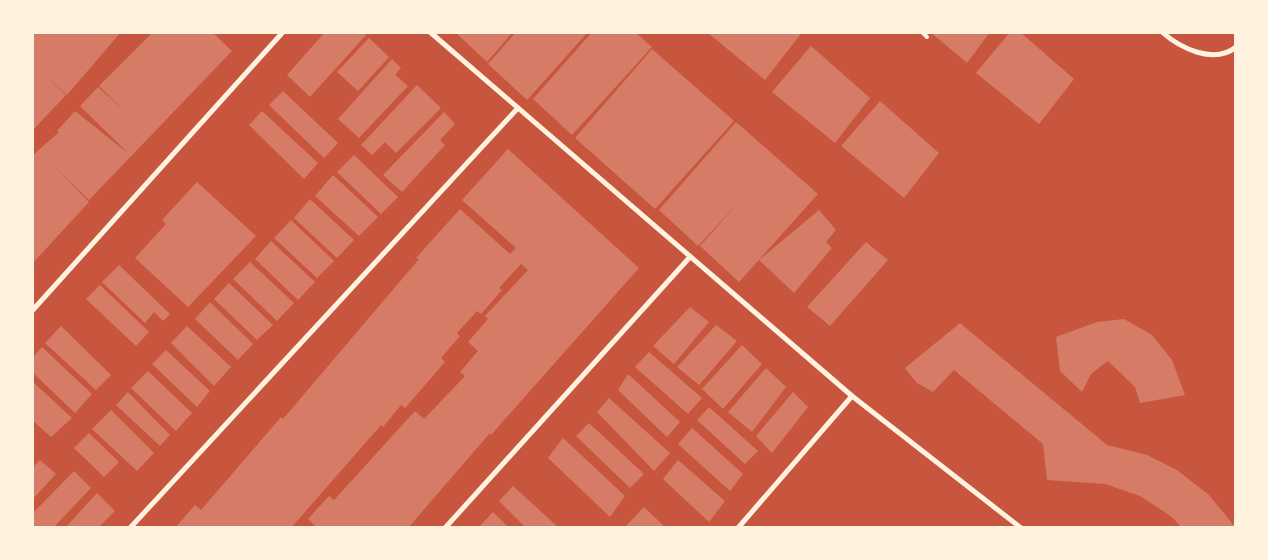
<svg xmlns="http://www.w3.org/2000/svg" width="1268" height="560" viewBox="0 0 1268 560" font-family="'Noto Serif',serif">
	<rect width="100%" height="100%" fill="#c8553d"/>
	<!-- building -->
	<g fill="#d67c66">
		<path d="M32,32h89l-54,63 -27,-24 26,24 -34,36z"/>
		<path d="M153,32h59l20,19 -143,149 -33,-32 33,34 -57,62v-108l27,-24 -2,-1 18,-20 54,43 -49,-48 18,-19 28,25 -27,-26z"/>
		<path d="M325,32h38l3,3 -56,62 -23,-22z"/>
		<path d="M455,32h58l-26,30z"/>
		<path d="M516,32h72l-61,68 -39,-36z"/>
		<path d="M592,32h43l17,15 -80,88 -39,-36z"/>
		<path d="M707,32h90l3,3 -35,45z"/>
		<path d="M930,32h60l-23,31z"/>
		<path d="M1010,32h10l54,47 -35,45 -63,-51z"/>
		<path d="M369,38l20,19 -31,34 -21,-19z"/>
		<path d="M811,46l59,52 -35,45 -63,-51z"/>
		<path d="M652,49l82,72 -79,88 -80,-71z"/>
		<path d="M392,59l9,9 -6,7 13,11 -49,52 -21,-19z"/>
		<path d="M417,85l24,23 -45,45 -11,-11 -13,13 -11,-10z"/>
		<path d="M283,91l55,52 -14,15 -55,-53z"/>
		<path d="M880,101l59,52 -35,45 -63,-52z"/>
		<path d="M262,111l56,52 -14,16 -55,-54z"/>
		<path d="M444,112l11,12 -15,16 5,5 -43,47 -19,-17z"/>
		<path d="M736,122l82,72 -79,88 -39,-36 40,-45 -42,45 -39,-36z"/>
		<path d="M508,149l131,119 -148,167 -1,-2 -82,95h-91l-9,-9 21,-23 5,4 81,-89 9,8 41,-43 -5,-4 18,-21 -10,-9 20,-23 -3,-3 43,-46 -7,-6 -22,24 3,2 -21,24 -4,-3 -20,22 3,3 -19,22 4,4 -40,46 -4,-3 -18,22 -2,-2 -90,103h-116l20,-23 6,5 80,-93 2,2 136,-160 -3,-1 44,-49 50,45 6,-6 -54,-48z"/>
		<path d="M354,155l44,42 -17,17 -44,-42z"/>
		<path d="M333,175l45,42 -19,19 -44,-40z"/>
		<path d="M197,182l59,54 -68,71 -53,-49 31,-34 -4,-4z"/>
		<path d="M310,199l44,41 -17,18 -43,-40z"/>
		<path d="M819,210l17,20 -10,12 6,6 -38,45 -35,-33z"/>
		<path d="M291,220l43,41 -17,17 -43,-40z"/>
		<path d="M271,241l44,41 -17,18 -43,-41z"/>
		<path d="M866,242l22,18 -58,66 -23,-19z"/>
		<path d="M250,262l44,41 -17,18 -44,-42z"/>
		<path d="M119,265l51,49 -7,7 -9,-9 -9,11 -43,-41z"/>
		<path d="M229,283l44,42 -16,15 -43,-41z"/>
		<path d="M100,285l49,47 -13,14 -50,-47z"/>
		<path d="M210,302l43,42 -15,16 -43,-41z"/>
		<path d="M690,307l19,15 -35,42 -21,-18z"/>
		<path d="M1124,319l28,16 20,25 13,35 -45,8 -5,-16 -27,-26 -17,13 -9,18 -22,-21 -4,-34 41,-15z"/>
		<path d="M960,323l147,122 40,10 30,15 32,25 27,33h-54l-10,-11 -32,-21 -35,-12 -58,-4 -4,-36 -89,-74 -21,22 -16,-9 -12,-15z"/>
		<path d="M716,325l21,16 -38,44 -22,-18z"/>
		<path d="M61,326l50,49 -15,15 -51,-47z"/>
		<path d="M187,326l44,41 -17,19 -43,-43z"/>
		<path d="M742,345l20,19 -39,45 -21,-20z"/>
		<path d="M42,347l50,47 -17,19 -43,-41v-14z"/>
		<path d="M166,350l44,41 -13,16 -45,-43z"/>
		<path d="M649,352l53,46 -14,16 -53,-47z"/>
		<path d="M766,368l20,19 -34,45 -24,-20z"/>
		<path d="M148,371l44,42 -16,18 -45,-43z"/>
		<path d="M628,374l52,48 -13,15 -49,-47z"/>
		<path d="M32,381l40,37 -21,19 -19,-17z"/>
		<path d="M128,392l42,43 -10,11 -44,-41z"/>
		<path d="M793,392l15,15 -36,46 -16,-17z"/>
		<path d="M609,398l61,55 -16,18 -57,-59z"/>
		<path d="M709,407l49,44 -13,13 -48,-44z"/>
		<path d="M111,410l43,43 -17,18 -45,-42z"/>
		<path d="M589,423l55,51 -14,14 -54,-52z"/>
		<path d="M692,428l51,46 -13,17 -52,-47z"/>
		<path d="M89,433l30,29 -15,15 -30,-29z"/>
		<path d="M563,438l62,58 -15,21 -62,-59z"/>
		<path d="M40,460l16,14 -24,26v-32z"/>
		<path d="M678,460l47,41 -16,21 -46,-43z"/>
		<path d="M74,471l17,17 -38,40h-21v-14z"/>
		<path d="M513,486l46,42h-33l-27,-27z"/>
		<path d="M97,493l18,18 -17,17h-33z"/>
		<path d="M644,507l22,21h-42z"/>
		<path d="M493,512l16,16h-31z"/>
	</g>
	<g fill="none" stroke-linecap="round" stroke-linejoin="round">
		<!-- service -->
		<path stroke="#fff3e0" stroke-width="4" d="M922,32l5,5"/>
		<!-- minor -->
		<g stroke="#fff3e0" stroke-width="5">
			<path d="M430,32l422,364 169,132"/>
			<path d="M1162,32c18,16 52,33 74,15"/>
			<path d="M32,311l251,-279"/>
			<path d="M130,528l388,-420"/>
			<path d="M445,528l245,-271"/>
			<path d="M738,528l114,-132"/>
		</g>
	</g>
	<!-- border -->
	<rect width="1268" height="560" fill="none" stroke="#fff3e0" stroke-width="68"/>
</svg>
